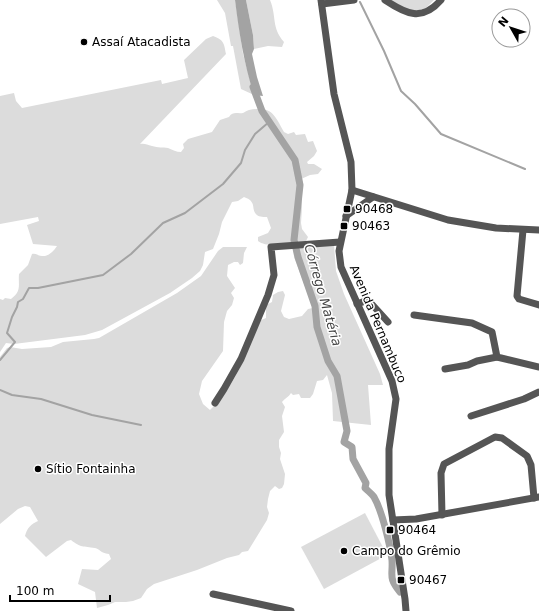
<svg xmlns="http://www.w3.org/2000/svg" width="539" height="611" viewBox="0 0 539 611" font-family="'DejaVu Sans',sans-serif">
	<rect width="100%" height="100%" fill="#fff"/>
	<!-- green -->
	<g fill="#dcdcdc">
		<path d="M217,0h18l8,54 11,41 -13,-6 -8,-43h-2l-6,-33z"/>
		<path d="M246,0h24c7,17 1,27 14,42l-2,5 -14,-1 -14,3 -1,-14z"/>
		<path d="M391,0h43l-8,8 -17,5z"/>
		<path d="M213,36c11,4 11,7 13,18l-86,90c5,-1 7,1 12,2 6,2 11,1 16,2 5,2 8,4 13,4l3,-4 -1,-4 5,-5 24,-7 8,-12 9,-3c4,-6 8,-3 14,-4 2,-1 3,-2 6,-3 23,-4 25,4 35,22l4,2 6,-2 2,3 9,-1 3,8 5,-1 4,10 -3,5 -7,6 1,2h6l8,5 -4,5 -8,1 -9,4 1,29 -1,15 1,6 6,8 -2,4c-13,2 -38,8 -48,0v-4l10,-4 3,-5 -4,-11c-2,0 -8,0 -10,-2 -7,-6 1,-13 -13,-18l-6,4 -6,1 -10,20 -3,12 -6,15 -8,3 -2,13 -3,6 -8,7 -22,15 -68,37 -17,5 -71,9 -8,-1 -6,9v-53l3,1 2,-2 6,1c11,-8 7,-14 8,-25l9,-9 4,-11c4,-1 6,2 10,2 6,1 12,-5 15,-10l-24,-2 -6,-19 12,-4 -1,-4 -38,7v-128l14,-3 2,8 6,7 139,-28 1,4 26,-6 -4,-18 22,-21z"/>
		<path d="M334,245l2,26 8,23 36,80 3,11h-15l3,40 -38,-4 -1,-28 -5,-18 -4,5 -6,1 -4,13 -3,4h-9l-2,-4 -6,1 -2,-2c-2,4 -6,5 -9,9l3,5 -3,9 2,16 -5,8v7l2,6 -1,6 5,15 -1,10 -2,4 -3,1 -4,-3 -5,5 -2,8 -1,8 2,6 -2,7 -19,31 -6,1 -3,3 -12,3 -30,12 -43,14 -7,5 -6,9 -8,3 -7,1h-11l-7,3 -11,3 -2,-16 -17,-8 4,-15 16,1 13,-11 -2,-5c-9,-1 -9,-5 -14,-6 -12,-2 -14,0 -24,-8l-4,1 -21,16 -21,-21c2,-8 6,-12 13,-15l-8,-14 -5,-1 -7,3 -18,15v-167l7,-9 3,-1 12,2 29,-2 12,-5 31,-3 5,-1 78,-45 24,-17 17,-25 5,-4h24l-3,6 -1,10 -3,2 -2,-3h-4l-6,3 -1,11 8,12 -4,5 3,5 -2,7 -5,6 -3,11 -1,29 -21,30 -3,13 4,10 7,6c26,-25 36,-56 49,-89l7,-3v-13l6,-3 1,-7 5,-3 5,-1 2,4 -4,16 3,6 5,2 13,-3 6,-7 5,-1 -19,-51 -1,-11z"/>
		<path d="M365,513l22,42 -63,34 -23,-42z"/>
	</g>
	<!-- water -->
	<path fill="#a3a3a3" d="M235,0h11l7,35 1,14 -2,5 5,23 6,19 -9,-1c-10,-31 -15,-63 -19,-95z"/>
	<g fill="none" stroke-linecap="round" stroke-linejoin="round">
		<!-- stream -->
		<g stroke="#a3a3a3" stroke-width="2">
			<path d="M360,2l24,49 17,40 14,13 26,30 84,35"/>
			<path d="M0,360l15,-18 -8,-9 5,-16 5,-10 1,-5 5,-3 6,-11h9l65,-13 28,-21 32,-31 22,-10 38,-29 18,-21 4,-13 10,-16 14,-12"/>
			<path d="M0,390l12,5 29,4 51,16 49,10"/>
		</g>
		<!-- canal -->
		<path stroke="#a3a3a3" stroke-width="7" d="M253,87l9,24 33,49 5,25 -6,55 4,17 17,49 2,21 11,34 9,15 10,55 -3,11 8,5 1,12 13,24 -1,5c3,3 7,6 9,9 8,14 16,47 18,63 1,16 -4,17 8,32"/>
		<!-- minor -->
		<g stroke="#555" stroke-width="7">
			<path d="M321,0l13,94 17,68 1,28 -13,61 2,16 51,114 4,18 -7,50v46l16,104 1,12"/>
			<path d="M385,0c21,14 37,22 56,0"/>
			<path d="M322,4l32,-4"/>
			<path d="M352,190l96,30 48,8 43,2"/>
			<path d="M346,216l27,-19"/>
			<path d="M523,230l-6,66 2,3 20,6"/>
			<path d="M357,304l11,-4 20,22"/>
			<path d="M414,315l58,8 20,9 5,25 42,10"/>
			<path d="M445,369l23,-4 9,-4 20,-4"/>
			<path d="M215,403l9,-14 17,-30 27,-64 6,-20 -3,-28 69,-5"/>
			<path d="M471,416l53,-17 15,-7"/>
			<path d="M442,515l-1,-42 3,-9 51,-27 7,1 25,18 4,9 3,33"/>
			<path d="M393,520l23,-1 123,-22"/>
			<path d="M213,594l78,17"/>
		</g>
	</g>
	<!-- markers -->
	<g fill="#000" stroke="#fff" stroke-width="1.5">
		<circle cx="84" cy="42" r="4"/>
		<rect x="343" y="205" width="8" height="8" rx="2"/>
		<rect x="340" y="222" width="8" height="8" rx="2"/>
		<circle cx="38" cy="469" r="4"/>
		<rect x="386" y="526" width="8" height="8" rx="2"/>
		<circle cx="344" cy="551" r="4"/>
		<rect x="397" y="576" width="8" height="8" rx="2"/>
	</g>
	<g text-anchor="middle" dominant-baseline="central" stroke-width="3" stroke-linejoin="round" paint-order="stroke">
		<!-- poi labels -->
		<g font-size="12" fill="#000" stroke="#fff" text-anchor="start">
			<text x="92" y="42">Assaí Atacadista</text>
			<text x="355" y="209">90468</text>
			<text x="352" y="226">90463</text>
			<text x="46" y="469">Sítio Fontainha</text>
			<text x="398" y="530">90464</text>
			<text x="352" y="551">Campo do Grêmio</text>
			<text x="409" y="580">90467</text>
		</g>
		<!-- street labels -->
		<g font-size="12" fill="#000" stroke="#fff">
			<text transform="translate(378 324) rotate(67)">Avenida Pernambuco</text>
		</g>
		<!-- water labels -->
		<g font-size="13" font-style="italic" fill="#444" stroke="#fff">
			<text transform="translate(323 295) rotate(74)">Córrego Matéria</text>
		</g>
	</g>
	<!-- north arrow -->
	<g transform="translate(511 28) rotate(309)"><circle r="19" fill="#ffffff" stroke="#999999"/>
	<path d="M0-3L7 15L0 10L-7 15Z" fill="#000000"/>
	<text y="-6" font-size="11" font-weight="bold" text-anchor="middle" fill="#000000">N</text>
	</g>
	<!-- scale -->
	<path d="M10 595v6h100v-6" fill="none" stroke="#000000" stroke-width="2"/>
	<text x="16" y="595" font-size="12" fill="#000000" stroke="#ffffff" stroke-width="3" paint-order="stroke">100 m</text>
</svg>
